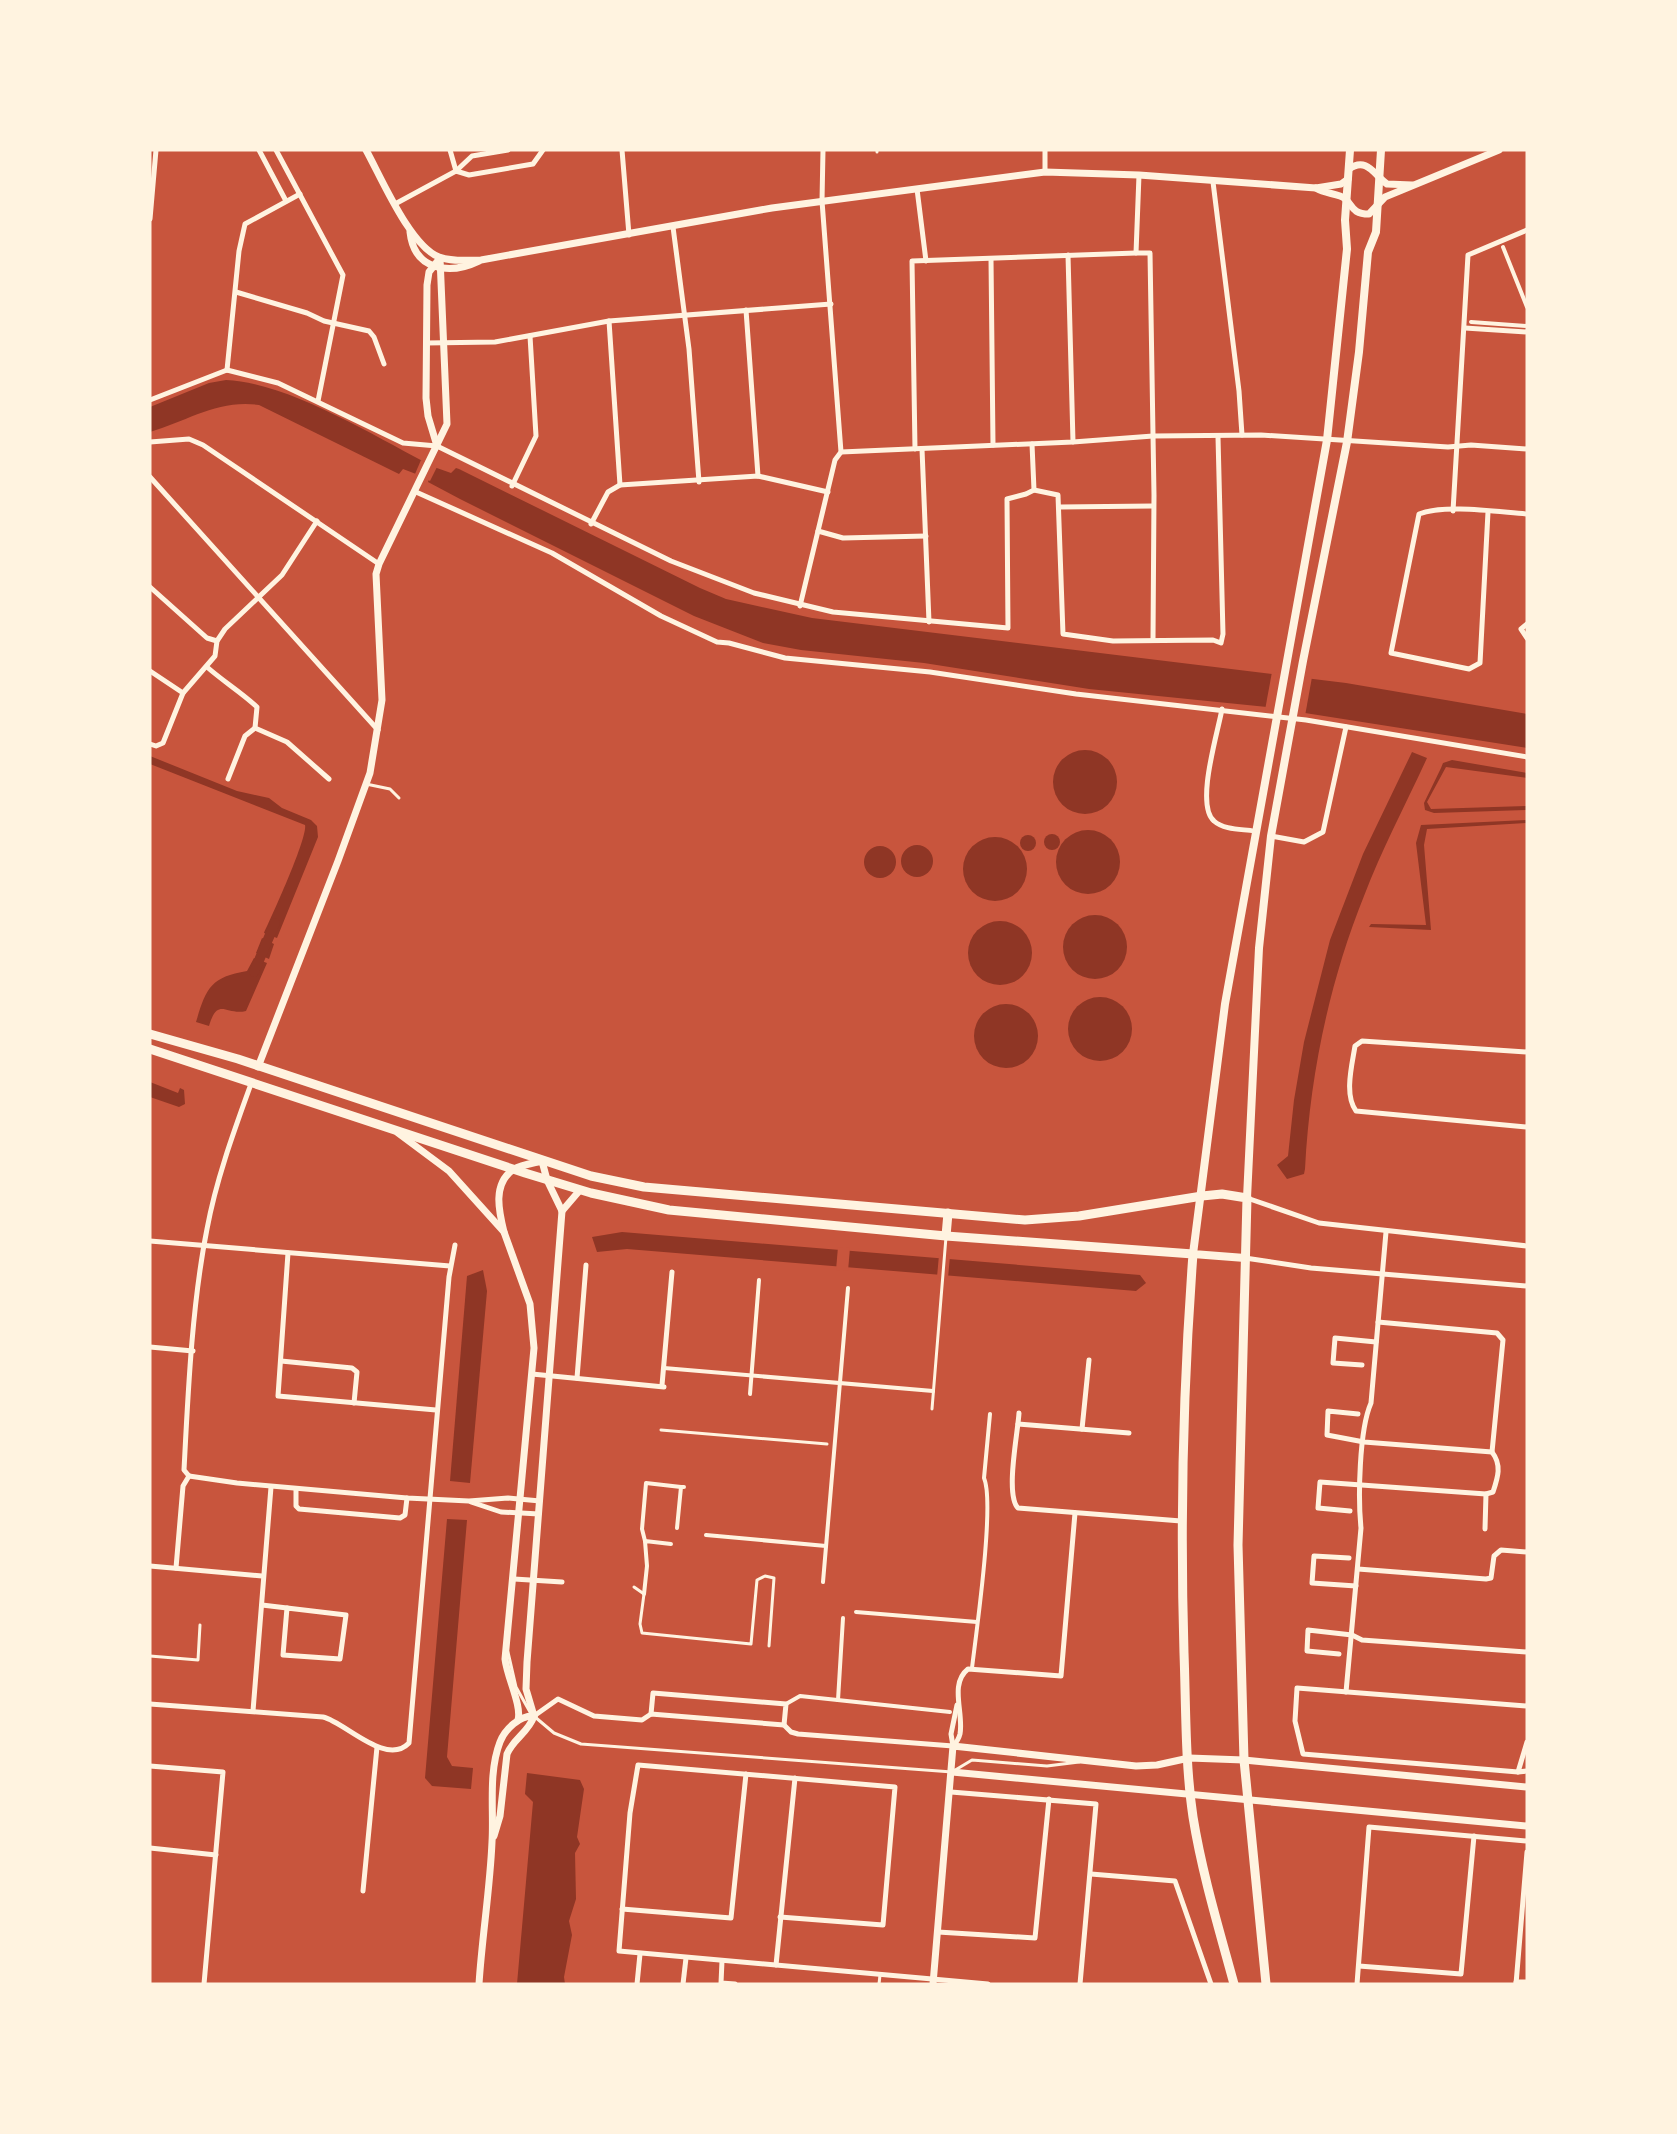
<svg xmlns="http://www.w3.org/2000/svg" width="1677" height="2134" viewBox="0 0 1677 2134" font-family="Jost,sans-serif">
	<rect width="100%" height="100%" fill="#c8553d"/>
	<!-- water -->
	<g fill="#8f3625">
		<path d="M226,380c64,3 151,58 208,87l17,6 5,-5 3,1 241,119 26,11 86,19 534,65 181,31v34l-260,-41 -178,-18 -165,-26 -123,-13 -38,-7 -69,-27 -234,-117 -32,-17 1,-3 -26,-10 -4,5 -140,-69c-40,-6 -72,16 -109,27v-25l59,-24z"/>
		<circle cx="1085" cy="782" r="32"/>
		<path d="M1412,752l15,6c-21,46 -45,91 -63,138 -35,87 -54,179 -59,273l-1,5 -17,5 -10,-14 11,-9 6,-56 10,-58 26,-102 33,-86z"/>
		<path d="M150,756l87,35 32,7 13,10 29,12 6,6 1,11 -41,101 -13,-5c8,-17 44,-96 41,-108l-155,-61z"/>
		<path d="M1452,760l75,13v5l-81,-11 -19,35 4,7 96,-3v4l-93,3 -9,-3 -1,-7 17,-35 2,-5z"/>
		<path d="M1527,820v3l-100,6 -3,16 7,85 -62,-3 2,-3 55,1 -10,-82 5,-18z"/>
		<circle cx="1088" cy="862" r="32"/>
		<circle cx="1052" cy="842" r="8"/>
		<circle cx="1028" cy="843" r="8"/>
		<circle cx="995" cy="869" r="32"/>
		<circle cx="917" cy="861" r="16"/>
		<circle cx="880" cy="862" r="16"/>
		<circle cx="1095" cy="947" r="32"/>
		<circle cx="1000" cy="953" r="32"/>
		<path d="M262,938l12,6 -5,15 -13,-6z"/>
		<path d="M254,958l13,5 -21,48c-20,5 -28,-15 -37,15l-13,-4c10,-33 14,-45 51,-51z"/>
		<circle cx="1100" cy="1029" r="32"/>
		<circle cx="1006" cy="1036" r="32"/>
		<path d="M150,1082l28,11 2,-5 4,2 1,14 -6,3 -29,-10z"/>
		<path d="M622,1232l518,43 6,8 -10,8 -509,-42 -30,3 -5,-15z"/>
		<path d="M483,1270l4,21 -17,192 -20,-2 17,-205z"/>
		<path d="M447,1519l20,1 -20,237 5,9 21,2 -2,21 -39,-3 -7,-8z"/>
		<path d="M527,1773l53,7 4,9 -7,48 3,7 -5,9 1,46 -7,22 3,14 -8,42 1,7h-48l16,-182 -8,-8z"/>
	</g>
	<!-- pier -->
	<g fill="#c8553d">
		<path d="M421,460l16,7 -7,14 -15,-7z"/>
		<path d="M1272,672l40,5 -7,39 -40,-6z"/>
		<path d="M838,1247l12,1 -2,23 -12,-1z"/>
		<path d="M939,1255l11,1 -2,22 -11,-1z"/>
	</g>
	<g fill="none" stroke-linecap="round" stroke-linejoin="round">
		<!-- canal -->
		<path stroke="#8f3625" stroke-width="10" d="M254,972l21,-49"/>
		<!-- service -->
		<g stroke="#fff3e0" stroke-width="3">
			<path d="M877,150v2"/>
			<path d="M366,784l24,5 9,9"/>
			<path d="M932,1409l14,-172"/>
			<path d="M661,1430l166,14"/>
			<path d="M634,1587l10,7 -4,30 2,9 109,11 6,-64 8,-4 9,2 -5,68"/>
			<path d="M508,1652l8,35 14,25"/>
			<path d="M150,1656l48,4 2,-35"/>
			<path d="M535,1717l19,16 27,11 371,28 20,-12 75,6 32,-4"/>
			<path d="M879,1984l1,-9"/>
		</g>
		<!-- pedestrian -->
		<g stroke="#fff3e0" stroke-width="4">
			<path d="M1503,247l24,60"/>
			<path d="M1471,322l56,4"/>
			<path d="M664,1368l269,23"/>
			<path d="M750,1394l9,-114"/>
			<path d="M677,1528l4,-41h3"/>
			<path d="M706,1535l120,11"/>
			<path d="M645,1541l-3,-12 4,-46 35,4"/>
			<path d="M823,1582l25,-294"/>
			<path d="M644,1594l3,-28 -2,-25 26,3"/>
			<path d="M856,1612l121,10"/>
			<path d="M972,1668c4,-34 23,-165 12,-190l6,-64"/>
			<path d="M838,1700l5,-82"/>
			<path d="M786,1704l14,-8 150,16"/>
		</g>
		<!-- minor -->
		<g stroke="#fff3e0" stroke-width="5">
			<path d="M259,150l27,51"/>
			<path d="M276,150l67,125 -25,126"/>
			<path d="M450,150l6,21"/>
			<path d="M622,150l7,85"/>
			<path d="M1045,150v22"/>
			<path d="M456,171l13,4 64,-11 10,-14"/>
			<path d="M1139,175l-3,78h14l4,242 -1,145"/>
			<path d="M1213,182l26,209 3,44"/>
			<path d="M917,189l9,72"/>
			<path d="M395,204l61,-33 16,-15 36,-6"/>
			<path d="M150,219l6,-69"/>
			<path d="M673,227l16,122 10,133"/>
			<path d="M1068,255l5,187"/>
			<path d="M991,259l2,186"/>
			<path d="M236,292l71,21 17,8 45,10 5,6 10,27"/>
			<path d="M746,310l12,166"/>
			<path d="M609,321l11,164"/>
			<path d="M1465,328l62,4"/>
			<path d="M426,343l69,-1 114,-21 222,-17"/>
			<path d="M227,370l51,13 125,60 34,3 234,115 83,32 79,19 175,16 -1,-129 19,-5 8,-4 -2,-46"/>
			<path d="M227,370l12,-119 6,-27 55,-30"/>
			<path d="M150,400l77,-30"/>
			<path d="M150,442l39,-3 14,6 176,119"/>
			<path d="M915,449l-3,-188 224,-8"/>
			<path d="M922,449l7,173"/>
			<path d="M841,452l232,-10 80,-6 108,-1 187,12 23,-2 56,4"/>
			<path d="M150,477l228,253"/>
			<path d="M512,486l24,-50 -6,-100"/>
			<path d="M1034,490l24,5 5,139 50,7 100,-1 8,3 2,-9 -5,-197"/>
			<path d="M416,492l136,61 109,63 56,26 12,1 56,15 145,14 146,22 230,26 221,37"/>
			<path d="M1060,507l93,-1"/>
			<path d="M1453,511l15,-256 59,-25"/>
			<path d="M1488,512l-8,151 -11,6 -78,-16 28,-139c26,-10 79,-2 108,0"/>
			<path d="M591,524l17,-32 12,-7 138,-9 70,16"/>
			<path d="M818,531l25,7 83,-2"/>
			<path d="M150,587l57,51 10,3"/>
			<path d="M800,606l35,-146 6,-8 -19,-251 1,-51"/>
			<path d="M1527,624l-6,5 6,9"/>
			<path d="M207,667c17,15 34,25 50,40l-2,21 32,14 42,37"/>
			<path d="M150,671l33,22"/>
			<path d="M1222,709c-4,23 -27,96 -8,112 10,9 28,8 40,10"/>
			<path d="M150,744l6,2 7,-3 20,-50 32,-37 2,-15 8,-12 57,-54 35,-54"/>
			<path d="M228,779l17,-43 10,-8"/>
			<path d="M1271,836l33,6 19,-10 23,-105"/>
			<path d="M1527,1052l-165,-11 -7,5c-3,19 -11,49 1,65l171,16"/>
			<path d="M1247,1198l72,25 208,23"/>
			<path d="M150,1241l300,25"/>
			<path d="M288,1253l-10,143 158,14"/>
			<path d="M1245,1258l66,10 216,18"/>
			<path d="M150,1347l43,4"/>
			<path d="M281,1361l71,7 5,4 -3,31"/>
			<path d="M1362,1365l-29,-2 2,-25 41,4"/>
			<path d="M532,1374l132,13"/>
			<path d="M577,1378l9,-113"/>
			<path d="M662,1385l10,-113"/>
			<path d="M1019,1413c-1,19 -14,82 -1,95l163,13"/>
			<path d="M1358,1414l-30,-3 -1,24 37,7 128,10"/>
			<path d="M1018,1424l111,9"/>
			<path d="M1082,1429l7,-69"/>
			<path d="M189,1476l-5,-6c4,-77 8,-166 23,-241 9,-49 27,-98 44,-145"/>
			<path d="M189,1476l48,7 170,15 62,3 39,-3 32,3"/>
			<path d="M296,1489v17l3,3 101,9 5,-3 2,-17"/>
			<path d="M471,1502l30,10 38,2"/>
			<path d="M1350,1511l-32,-3 2,-26 166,12 7,-2c5,-15 9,-27 -1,-40l11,-112 -6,-7 -119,-11"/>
			<path d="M1485,1529l1,-35"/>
			<path d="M1349,1558l-35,-2 -2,27 44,3"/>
			<path d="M150,1566l112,10"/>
			<path d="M176,1568l7,-82 6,-10"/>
			<path d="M1358,1569l128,10 5,-1 3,-22 7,-6 26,2"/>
			<path d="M514,1579l48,3"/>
			<path d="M262,1605l25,3"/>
			<path d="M287,1608l59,7 -6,44 -57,-4z"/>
			<path d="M1339,1654l-32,-3 1,-21 44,5 10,5 165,12"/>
			<path d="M1346,1692l15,-164c-3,-29 -2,-98 10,-125l15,-171"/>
			<path d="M150,1704l173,13c22,5 63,50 86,26l40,-466 6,-32"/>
			<path d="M253,1711l18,-224"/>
			<path d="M651,1714l2,-21 133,11 -2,21"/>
			<path d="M534,1716l24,-17 36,17 48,4 9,-6 133,11 7,7 7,2 155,12"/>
			<path d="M1527,1742l-9,30 9,-1"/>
			<path d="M953,1746c3,-3 6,-8 7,-12 4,-21 -11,-50 8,-65l93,7 14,-163"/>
			<path d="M953,1746l-2,-12 6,-29"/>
			<path d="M150,1766l73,6 -19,212"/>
			<path d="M1518,1772l-215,-18 -8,-33 2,-33 230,18"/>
			<path d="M951,1792l145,12 -16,180"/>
			<path d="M150,1848l66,7"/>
			<path d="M1091,1874l84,7 36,103"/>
			<path d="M363,1891l14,-144"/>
			<path d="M622,1909l109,9 15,-144"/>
			<path d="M780,1917l103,8 12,-138 -257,-22 -8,48 -11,138 369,33"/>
			<path d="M938,1932l97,6 14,-139"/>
			<path d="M722,1961l-1,22 14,1"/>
			<path d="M776,1965l19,-187"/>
			<path d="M1359,1966l102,8 13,-138"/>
			<path d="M1516,1982h11"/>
			<path d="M637,1984l3,-30"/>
			<path d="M683,1984l3,-26"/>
			<path d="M1357,1984l12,-157 158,14"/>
			<path d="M1516,1984l11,-132"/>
		</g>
		<!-- tertiary -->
		<g stroke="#fff3e0" stroke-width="7">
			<path d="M366,150c15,27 44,96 73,107 13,5 29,3 42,3l291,-52 273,-36 94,3 177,13 25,-4 7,-5"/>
			<path d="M1349,169c18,-13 26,7 38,15l25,1"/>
			<path d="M1316,188c8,5 16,5 24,8 14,5 8,18 29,18l16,-17 114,-47"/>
			<path d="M410,232c4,39 40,43 69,29"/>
			<path d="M437,446l-9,-30 -2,-18 1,-113 2,-13 11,-14"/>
			<path d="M258,1067l80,-206 32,-88 12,-73 -6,-126 3,-10 68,-140 -7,-166"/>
			<path d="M398,1133l51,38 55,61 26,72 4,44 -29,311c2,18 17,47 13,61"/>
			<path d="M562,1211l18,-21"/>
			<path d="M504,1232c-5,-20 -12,-49 10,-63 7,-4 20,-6 28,-8l5,19 15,31 -35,451 -1,27 8,27"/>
			<path d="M952,1772l575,54"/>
			<path d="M494,1836l6,-20 7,-62c6,-15 22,-22 27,-38"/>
			<path d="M479,1984c3,-47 11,-95 13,-142 2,-32 -4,-69 8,-100 5,-13 20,-27 34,-26"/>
			<path d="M933,1984l20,-238 183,20 21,-1 32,-7 55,2 283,27"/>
		</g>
		<!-- secondary -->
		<g stroke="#fff3e0" stroke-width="8">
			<path d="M1247,1198l12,-250 12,-112 32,-175 44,-219 12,-90 9,-100 8,-20 5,-82"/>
			<path d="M1245,1258l-52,-4 32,-250 102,-564 20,-191 -2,-29 5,-70"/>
		</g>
		<!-- primary -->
		<g stroke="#fff3e0" stroke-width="9">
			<path d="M150,1034l88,25 353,117 53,11 381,33 54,-4 123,-20 20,-2 25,4 -9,347 6,215 22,224"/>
			<path d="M150,1049l375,124 66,20 78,17 277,26 247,18c-10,134 -13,266 -9,399 2,54 1,110 9,164 9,56 26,112 41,167"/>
			<path d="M946,1236l2,-23"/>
		</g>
	</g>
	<!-- border -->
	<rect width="1677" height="2134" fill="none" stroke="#fff3e0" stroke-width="303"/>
</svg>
